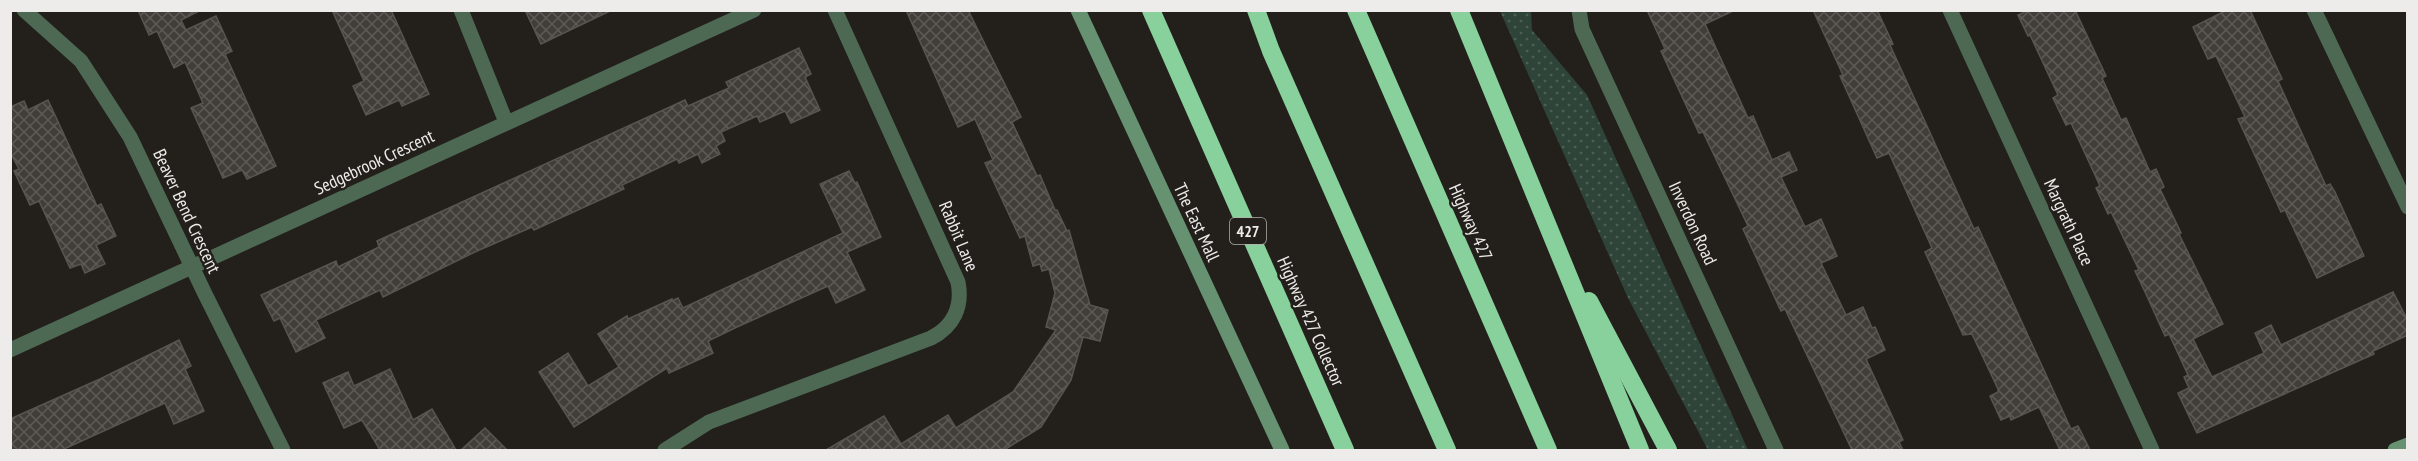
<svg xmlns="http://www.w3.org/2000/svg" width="2418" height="461" viewBox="0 0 2418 461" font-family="'PT Sans Narrow',sans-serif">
	<defs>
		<pattern id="grass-dots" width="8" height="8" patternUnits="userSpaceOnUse" patternTransform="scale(1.5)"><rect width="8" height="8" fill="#2f4438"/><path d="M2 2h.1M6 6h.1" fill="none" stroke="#4d5f55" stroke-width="1.8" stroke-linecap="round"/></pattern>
		<pattern id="building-cross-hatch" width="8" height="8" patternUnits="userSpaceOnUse" patternTransform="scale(1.5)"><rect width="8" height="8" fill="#413e3a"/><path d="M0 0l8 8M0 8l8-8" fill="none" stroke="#5d5a57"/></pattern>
	</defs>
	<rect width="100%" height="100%" fill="#23201c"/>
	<!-- grass -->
	<path fill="url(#grass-dots)" d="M1500,11h31l1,19 55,65 161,355h-40l-80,-152z"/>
	<!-- building -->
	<g fill="url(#building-cross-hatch)" stroke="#585450" stroke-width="1.5">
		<path d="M138,10h63l-20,10 5,10 30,-14 16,35 -7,3 51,112 -29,13 -5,-9 -19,8 -32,-70 12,-5 -18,-41 -11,6 -17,-37 -8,4z"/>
		<path d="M332,10h59l38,84 -27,12 -3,-6 -33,15 -13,-29 11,-5z"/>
		<path d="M525,10h87l-71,34z"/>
		<path d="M906,10h62l53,107 -9,5 25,54 3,-1 15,35h2l10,21 2,-1 21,75 18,5 -8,31 -17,-4 -12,43 -30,47 -37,23h-178l58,-34 17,28 47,-29 8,13 57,-36 43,-62 -10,-3 9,-34 -6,-24 -7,2 -2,-7 -7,2 -8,-30 -5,2 -35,-75 8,-3 -18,-41 -17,8z"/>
		<path d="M1647,10h88l-30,14 43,94 5,-2 19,44 17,-8 8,18 -16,7 24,50 16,-8 16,37 -16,7 25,52 17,-8 9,21 3,-1 10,23 -19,9 37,81 -4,2 4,8h-51l-67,-141 -4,2 -38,-82 5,-3 -45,-94 -4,1 -38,-82 4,-2z"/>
		<path d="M1813,10h64l16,34 -3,1 84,184 4,-2 93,202 7,-3 12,24h-30l-21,-43 -28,13 -1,-4 -9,4 -11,-24 8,-4v-3l-26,-55 -9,1 -38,-83 7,-4 -43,-95 -12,5 -37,-82 3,-1z"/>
		<path d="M2029,10h46l31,66 -4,2 19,42 5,-2 24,54 6,-3 8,18 -4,2 21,44 -2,1 44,90 -30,15 19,38 52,-24 -9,-20 16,-8 10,20 112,-53 15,29v14l-35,16 1,3 -177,79 -19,-40 11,-5 -5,-11 4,-2 -19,-41 -4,2 -19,-42 -11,-23 4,-1 -28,-58 -3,2 -12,-26 4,-2 -29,-63 -5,2 -13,-27 5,-3 -28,-60 -2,1 -10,-21z"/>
		<path d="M2227,10h23l32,69 -4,2 48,105 4,-2 5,8 29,64 -47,22 -32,-68 -4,2 -43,-93 7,-2 -29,-61 -8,3 -15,-32z"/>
		<path d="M799,48l12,26 -6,3 15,33 -29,13 -6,-12 -25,11 -3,-6 -36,16 4,9 -9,5 4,8 -18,9 -4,-9 -19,9 -2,-4 -55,26 2,4 -90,41 -2,-3 -55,24 -94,46 -3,-7 -64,30 9,18 -29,14 -16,-34 -6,3 -13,-26 75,-34 2,6 41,-20 -2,-6 308,-141 3,6 41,-18 -3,-6z"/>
		<path d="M48,100l49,106 4,-2 15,32 -20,9 9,19 -20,9 -4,-9 -11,4 -31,-67 -9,4 -16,-34 5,-2 -9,-17v-45l14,-6 4,9z"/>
		<path d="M849,171l6,12 2,-1 24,55 -34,15 18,38 -29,13 -8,-17 -91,41 -29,14 5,12 -44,20 -2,-5 -93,59 -35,-55 29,-19 20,33 31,-19 -21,-33 29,-18 1,3 44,-20v2l6,-3 5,10 160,-75 -23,-49z"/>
		<path d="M179,340l12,26 -6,3 19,42 -30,13 -9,-21 -103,47h-52v-31l90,-40z"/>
		<path d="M390,369l23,51 19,-11 24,41h-76l-18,-30 -18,8 -21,-45 25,-11 6,14z"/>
		<path d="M485,428l22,22h-46z"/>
	</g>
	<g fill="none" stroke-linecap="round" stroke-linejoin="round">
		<!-- street -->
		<g stroke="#4d6954" stroke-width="15">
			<path d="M24,10l57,51 49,76 75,157 78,156"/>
			<path d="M461,10l45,112"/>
			<path d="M1579,10l3,19 194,421"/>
			<path d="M1950,10l202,440"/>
			<path d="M2314,10l94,197"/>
			<path d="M10,350l744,-340"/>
			<path d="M665,450l44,-28 222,-84c22,-11 32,-31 27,-56l-123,-272"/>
		</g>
		<!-- secondary -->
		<g stroke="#669271" stroke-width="15">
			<path d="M1078,10l204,440"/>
			<path d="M2395,450l13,-5"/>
		</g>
		<!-- highway -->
		<g stroke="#88d09c" stroke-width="18">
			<path d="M1151,10l194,440"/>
			<path d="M1256,10l15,41 176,399"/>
			<path d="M1356,10l192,440"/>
			<path d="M1459,10l181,440"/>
			<path d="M1589,301l79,149"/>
		</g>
	</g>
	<g text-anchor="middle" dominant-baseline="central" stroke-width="5" stroke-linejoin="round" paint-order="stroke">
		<!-- shield labels -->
		<rect fill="#23201c" stroke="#b1afac" stroke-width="1.5" x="1230" y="218" width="36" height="26" rx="4.5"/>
		<g font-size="16" font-weight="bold" fill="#eeecea">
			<text x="1248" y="231">427</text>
		</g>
		<!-- street labels -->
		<g font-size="18" fill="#eeecea" stroke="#23201c">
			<text transform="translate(374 162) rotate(-25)">Sedgebrook Crescent</text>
			<text transform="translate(187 211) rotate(65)">Beaver Bend Crescent</text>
			<text transform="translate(1197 222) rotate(65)">The East Mall</text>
			<text transform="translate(1471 222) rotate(66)">Highway 427</text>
			<text transform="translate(2069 222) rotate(65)">Margrath Place</text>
			<text transform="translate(1693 223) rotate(65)">Inverdon Road</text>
			<text transform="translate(959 236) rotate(67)">Rabbit Lane</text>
			<text transform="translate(1311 321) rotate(66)">Highway 427 Collector</text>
		</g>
	</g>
	<!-- border -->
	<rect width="2418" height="461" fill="none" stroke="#eeecea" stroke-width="24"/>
</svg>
